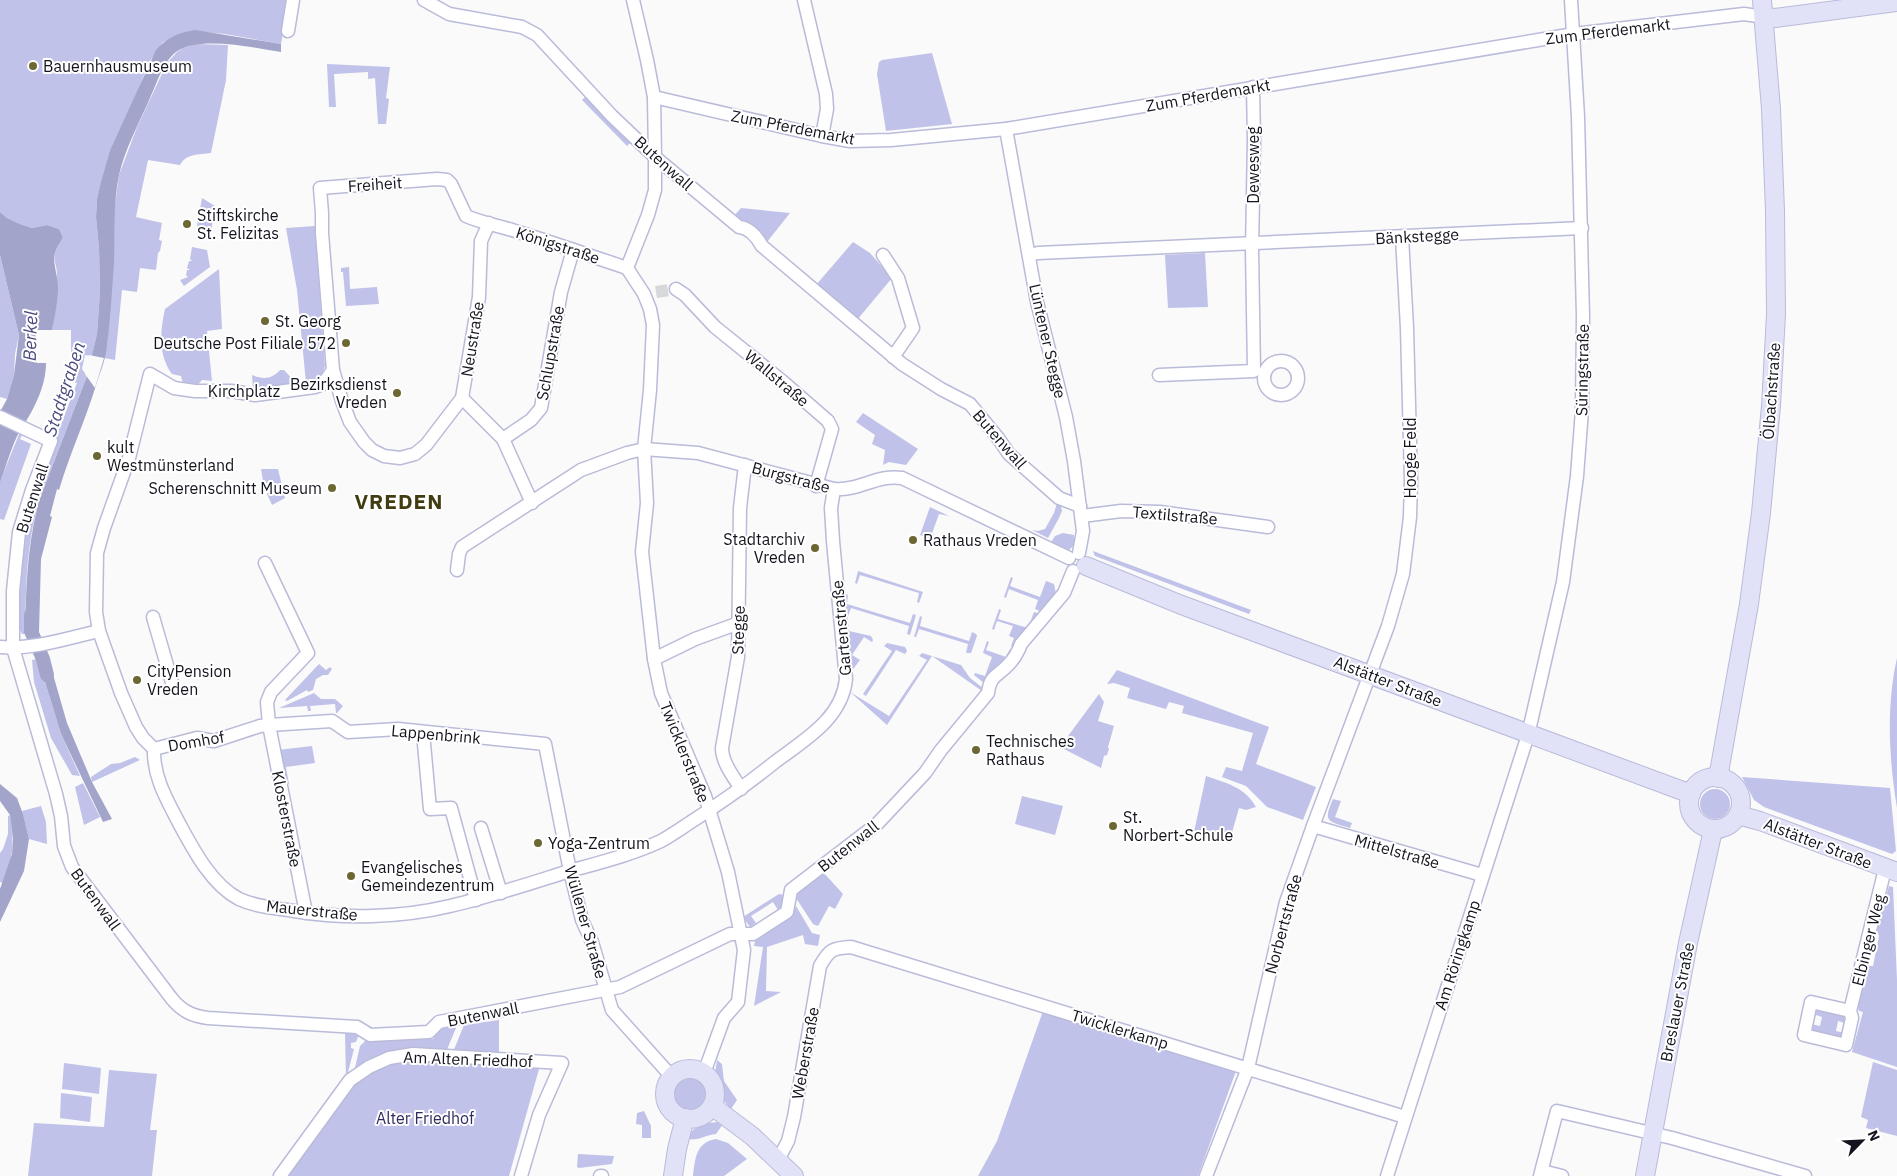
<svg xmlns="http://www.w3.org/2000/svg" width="1897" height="1176" viewBox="0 0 1897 1176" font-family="'IBM Plex Sans',sans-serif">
	<rect width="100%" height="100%" fill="#fafafa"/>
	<!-- green -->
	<g fill="#c0c2e9">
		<path d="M0,0h289l-8,44 -56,-10 -35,-3 -27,11 -15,22 -9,24 -29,62 -13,49 -1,18 3,31 1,44 -3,42 -5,22 -7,-1 -3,14 5,7 -48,125c-13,46 -13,86 -14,133h-3l-3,-6v-37l7,-63 23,-73 28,-72 -6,-2v-51h-19c3,-19 6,-38 5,-56 0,-8 -5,-16 -1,-24 2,-5 5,-8 7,-13l-4,-8 -12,-4 -15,3 -12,-4 -13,-6 -7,-6z"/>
		<path d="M197,44l31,1 -2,35 -15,73c-13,2 -24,0 -31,12l-32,-5 -12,57 26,6 -3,17 3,1 -2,10 -2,2 -2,17 -16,-2 -3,24 -15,-2 -7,70 -11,-2 10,-146 5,-37 18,-48 30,-64 10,-11 6,-4z"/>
		<path d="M932,53l20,71 -66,7 -9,-57 2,-12 3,-2z"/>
		<path d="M327,64l63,3 -4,31 3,1 -3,25h-8l-3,-46 -7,1v-7l-34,2 2,33h-7z"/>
		<path d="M586,96l46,45 -5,5 -45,-46z"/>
		<path d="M202,198l13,8 -4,26 -12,-2 1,-3 -3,-1z"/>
		<path d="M741,208l49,5 -23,29 -29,-24 -5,-1z"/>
		<path d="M315,226l10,140c-3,11 -8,16 -19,17l-9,-93 -11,-62z"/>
		<path d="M853,242l17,11 22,25 -35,42 -41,-35z"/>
		<path d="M192,247l15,3 3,17 -26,19 -4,-6 8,-3 -2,-2 1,-5h3l-3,-2 2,-7h3l-2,-2z"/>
		<path d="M1205,253l3,54 -40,1 -3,-53z"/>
		<path d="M0,255l19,80 -4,19 -1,21 -7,24 -7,-2z"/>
		<path d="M349,267l1,22 27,-2 2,17 -33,2 -3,-34h-2v-4z"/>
		<path d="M219,269l3,60 -15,2 5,50 -10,-1 -6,7 -11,-2 -3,-5 -1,-4 -9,-2c-14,-19 -12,-43 -7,-65z"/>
		<path d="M280,370h4l13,14 -44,6 -1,-15c11,5 20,4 28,-5z"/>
		<path d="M863,413l55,36 -12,16 -17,-3 -6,3 2,-15 -13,-6 3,-9 -19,-13z"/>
		<path d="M20,432l3,1 -3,6 11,5 -27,76 -4,-1v-38z"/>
		<path d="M261,469h17l7,29 -13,7 -8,-18z"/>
		<path d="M1057,503l4,3 1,5 -3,7 -11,20 -16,-8 6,1 7,-2 9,-16z"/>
		<path d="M930,507l19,9 -10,-2 -9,25 -10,-4z"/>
		<path d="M1063,533l11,2v10l-6,6 -18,-7 5,-8z"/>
		<path d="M1093,551l158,59 -2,4 -154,-58z"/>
		<path d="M858,571l65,21 -4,11 -2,-1 2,-9 -59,-18 -3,9 -2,-1z"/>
		<path d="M1011,577l2,1 -3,8 30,11 6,-16 8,3 2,10 -14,18 -7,-3 3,-9 -29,-11 -3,9 -2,-1z"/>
		<path d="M846,594l2,1 -1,9 63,19 3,-9 3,1 -6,20 -3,-1 2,-8 -58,-18 -3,8 -2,-2 -2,-19z"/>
		<path d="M999,609l2,1 -3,9 30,9 6,-16 6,2 -25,34 -4,-2 3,-8 -5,-2 4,-10 -16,-5 -3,9 -2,-1z"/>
		<path d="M920,616l2,1 -2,9 49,15 3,-9 4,2 1,2 -6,17h-5l2,-9 -49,-15 -3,8h-2z"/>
		<path d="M849,631l22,5 2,4 -1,2 -8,-5 -12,18 8,5 -9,12z"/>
		<path d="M987,641l2,1 -3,8 20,7 4,-8 3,1 -10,13h-4l-15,20 -10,-8 1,-2 10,3 7,-19 -9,-4z"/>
		<path d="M887,643l18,4 2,4 -2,3 -9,-4 -30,46 -3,-2 29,-43 -8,-5z"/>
		<path d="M922,653l39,12 9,13 14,11 -2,2 -50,-35 -45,69 -37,-33 39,24 38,-56 -8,-4z"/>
		<path d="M1897,658v150c-8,-48 -11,-102 0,-150z"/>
		<path d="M38,659l23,75 19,42 -8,-1 -21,-37 -17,-56 -2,-22z"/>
		<path d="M319,664l7,6 4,-3 2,2 -4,6h-5l-7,4 -3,11 -5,2 -1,-2 -20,11 -2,-1z"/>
		<path d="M1117,670l152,57 -13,37 60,23 -13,33 -36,-13 -21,-21 -24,-9 4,-10 16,4 11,-38 -71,-20 2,-7 -15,-4 -3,7 -39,-11 3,-10 -16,-5 -7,1z"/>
		<path d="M314,693l7,6h14l8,7 -6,7h-1l-1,-9 -25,2 1,5h-3l-1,-5 -28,2z"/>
		<path d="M1099,694l5,8 -6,19 16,5 -6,21 1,2 -2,6 -3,1 -3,12 -41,-21z"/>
		<path d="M312,746l3,17 -29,4 3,17 -5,1 -6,-35z"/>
		<path d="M135,757l5,3 -48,22 -1,-5 20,-13 9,-1z"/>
		<path d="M1206,776c20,7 39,11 50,31l-10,3 -7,-2 -10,35 -35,-11z"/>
		<path d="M1742,777l148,11 6,63 -4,3 -128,-47 -10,-7z"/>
		<path d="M83,783l17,34 -16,8 -9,-38z"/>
		<circle cx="1715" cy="804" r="15"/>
		<path d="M1022,796l41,10 -8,29 -40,-11z"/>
		<path d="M1333,799l8,2 -6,16 17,6 -2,5c-23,-7 -27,-6 -17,-29z"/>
		<path d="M41,806l5,16 1,22 -18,-5 -7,-28z"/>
		<path d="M10,815c4,27 4,43 -7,68l-3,-1v-29l3,-4 5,-15v-18z"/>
		<path d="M823,872l20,22 -8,15 -6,-3 -11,20 -5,-2 -19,-29z"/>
		<path d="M1889,886l4,1 4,93v87l-45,-15 11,-40 -4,-1 -2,-6 10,-39h6l6,-30 -2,-6z"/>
		<path d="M779,894l5,1 -2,12 -4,3 -5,-8 -22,14 5,7 -6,4 -7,-10z"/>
		<path d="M796,906l16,27 8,2 -2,11 -13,-2 -2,-9 -36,12 -1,44 15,1 -27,14 9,-59 -9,-1 1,-5 37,-25z"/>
		<path d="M1820,1008l25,7 3,9 -10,-3 -2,10 9,2v3l-7,4 -24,-7 -4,-7 1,-2 9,2 2,-9 -9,-3z"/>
		<path d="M1043,1011l193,60 -38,105h-220l19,-35z"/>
		<path d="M499,1020v36l-46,-4 11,-27z"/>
		<path d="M454,1026l2,2 -10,24 -92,20 6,-26 5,-5 68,-2 7,-11z"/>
		<path d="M345,1033l11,1 2,3 -2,5 -5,1v5l3,1 -8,31z"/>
		<path d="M408,1060l46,2 85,7 -30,107h-223l62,-87 18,-14 23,-11z"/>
		<path d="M717,1060l5,4 2,17 13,19 -6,9 -8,-9 -2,-17 -6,-10z"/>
		<path d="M1873,1062l24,8v66l-31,-8 2,-8 -7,-3z"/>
		<path d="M64,1063l37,5 -2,26 -37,-5z"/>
		<path d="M109,1070l48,4 -7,56h7l-5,46h-124l6,-53 70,4z"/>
		<circle cx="690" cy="1094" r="17"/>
		<path d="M61,1093l31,4 -2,25 -30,-4z"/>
		<path d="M644,1111l7,15v12h-9v-13l-6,-1 1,-11z"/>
		<path d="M718,1122l5,2 -7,10c-11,1 -17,7 -28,5 5,-14 16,-16 30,-17z"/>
		<path d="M716,1139l12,4 19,16 -23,17h-31c2,-17 3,-34 23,-37z"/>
		<path d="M578,1154l36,2 -2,8 -33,4 -2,-1z"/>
	</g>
	<!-- water -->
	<g fill="#a2a4ca">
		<path d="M195,30l86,14v8c-27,-4 -82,-17 -105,0 -13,10 -19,31 -26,46 -11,25 -25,51 -31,77 -6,29 -4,58 -5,87 -2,31 -4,61 -8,91 -2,10 -6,20 -9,29 -11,37 -27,71 -38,108l-2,-1 -7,27 2,1 -11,42 -2,73 -14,2c1,-46 2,-88 14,-133l48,-125 10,-42 3,-42 -1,-44 -3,-31 1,-18 4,-17 9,-32 46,-100c10,-12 24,-18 39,-20z"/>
		<path d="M0,212l7,6 13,6 12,4 15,-3 12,4 4,8c-2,5 -5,8 -7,13 -5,10 2,25 2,36 0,15 -3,29 -6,44h-16v30l1,3h9c0,24 -13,48 -26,68 -8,13 -14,36 -20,51v-70l7,-13 7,-24 5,-40 -19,-80z"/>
		<path d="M48,657l19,66 25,59 20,37 -9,3 -42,-88 -23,-75z"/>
		<path d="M0,784l17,14 6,16 6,25 -5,32 -24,51v-33l12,-35 1,-15 -3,-24 -10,-14z"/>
	</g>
	<!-- pier -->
	<path fill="#fafafa" d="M89,355l15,3 -9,30 -10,-14z"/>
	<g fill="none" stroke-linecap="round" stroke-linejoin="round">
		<!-- canal -->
		<path stroke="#a2a4ca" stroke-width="14" d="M31,615v16l12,28 4,16"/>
		<!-- street-tunnel -->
		<path stroke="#d7d8d9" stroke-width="12" stroke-dasharray="12 6" stroke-linecap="butt" d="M656,292l20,-3"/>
		<defs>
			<g id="street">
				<path d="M424,0l25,14 73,13 15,8 75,81 43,41 84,70c10,1 18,10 23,19l140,118 39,25 29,15 28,34 11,16 50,44 21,8"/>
				<path d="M804,0l22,94 1,15 -5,27"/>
				<path d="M288,31l5,-31"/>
				<path d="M654,97l168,39 28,5 41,-1 115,-11 568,-95 170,-20 20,3"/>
				<path d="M1006,129l31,173 29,115 8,44 9,70 -4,22"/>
				<path d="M489,223l-8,18 -2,56 -17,101 -36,47 -11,9 -15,4 -16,-2 -12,-6 -8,-8 -14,-20 -8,-21 -9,-31 -11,-137v-20l-2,-25 117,-9 10,1 4,4 15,32c16,7 35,10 52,16 36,11 73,24 109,36"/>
				<path d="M883,255l15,23 15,50 -20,29"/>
				<path d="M1029,255l9,-2 544,-25"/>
				<path d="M627,268l17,26 6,15 3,16 -3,65 -6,59 3,54 -5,49 12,107 7,34 44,103 23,76 16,78 -6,52 -14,16 -20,55"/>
				<path d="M627,268l21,-53 7,-25v-33l-1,-60 -7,-37 -14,-60"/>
				<path d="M676,289l9,6 30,32 67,54 46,40 4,8 -16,57"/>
				<circle cx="1281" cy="378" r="17"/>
				<path d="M1159,375l95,-4 -2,-121 2,-110 -1,-53"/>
				<path d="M462,398l41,41 29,64"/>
				<path d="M0,417l51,24 -19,49 -13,42 -6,59v57l43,146 5,22 3,30 8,21 100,132c10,12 20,17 36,19l149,9 13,8 59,-3 10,-10 181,-35 110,-53h23l34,-22 4,-22 86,-66 48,-51 16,-23 47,-57c2,-18 10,-17 20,-28 6,-6 10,-13 13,-21l43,-51 9,-22"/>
				<path d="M503,439l28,-19 10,-12 20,-116 12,-42"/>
				<path d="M1082,516l39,-5 39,1 108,15"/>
				<path d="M457,570l2,-16 3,-7 119,-77 46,-17 17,-4 54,4 136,36c26,2 43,-15 68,-11l167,80"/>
				<path d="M153,617l20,69"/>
				<path d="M0,647c33,3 67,-9 99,-16"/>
				<path d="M654,659l41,-20 44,-16"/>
				<path d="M423,733l7,76 21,-1 25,92"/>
				<path d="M154,749c-1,28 13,51 26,76 14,26 32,60 59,74 17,8 37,9 55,12 50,8 106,7 156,-5 39,-9 78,-22 116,-34 32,-9 65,-17 95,-31 11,-6 22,-14 33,-21 28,-18 55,-37 81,-58 29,-22 67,-43 71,-83l-13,-138 -2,-33 3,-19"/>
				<path d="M154,749l-11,-11 -7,-11 -15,-34 -22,-62 -3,-19 1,-59 7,-25 25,-70 21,-84 24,14 21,3h36l24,4 60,-8 8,-3 10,-14"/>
				<path d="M154,749l43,-11 17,3 46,-15 9,-1 -2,-23 4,-10 37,-39 -43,-90"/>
				<path d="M741,789c-7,-12 -19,-26 -19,-41l16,-91 2,-149 5,-43"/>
				<path d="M1313,826l169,49"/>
				<path d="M481,828l20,65"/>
				<path d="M306,913l-37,-188 63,-4 16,11 50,-3 147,15 25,127 12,49 10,22 20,68 60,67"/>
				<path d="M1850,1011l-39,-9 -7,33 42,10 6,-27 -2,-7 35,-142"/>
				<path d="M778,1160l10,-19 6,-24 26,-151c9,-16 12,-18 31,-19l554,170"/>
				<path d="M1542,1171l20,5"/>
				<path d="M280,1176l70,-96 19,-13 20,-9 24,-4 149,9 -23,52 -18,61"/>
				<path d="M600,1176h2"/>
				<path d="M1206,1176l42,-108 38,-166 27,-76 75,-200 15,-52 7,-57 1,-36 -4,-153 -5,-91"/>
				<path d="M1387,1176l141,-441 35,-153 14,-106 5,-66 1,-94 -5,-199 -7,-117"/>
				<path d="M1540,1176l17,-65 115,27 133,38"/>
			</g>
			<g id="secondary">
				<path d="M1764,17l11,1 122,-16"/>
				<path d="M1086,566l93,38 512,190"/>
				<circle cx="1715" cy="803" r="26"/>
				<path d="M1718,778l31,-174 12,-91 10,-107 5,-92 -1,-103 -4,-102 -9,-109"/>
				<path d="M1738,815l22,6 137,51"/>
				<circle cx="690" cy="1094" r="25"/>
				<path d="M712,1106l40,30 42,40"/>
				<path d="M673,1176l4,-27 8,-31"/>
				<path d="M1645,1176l43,-233 25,-113"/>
			</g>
		</defs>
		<!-- street casing -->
		<use href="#street" stroke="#b9bbd9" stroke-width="15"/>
		<!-- secondary casing -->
		<use href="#secondary" stroke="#b9bbd9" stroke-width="20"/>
		<!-- street -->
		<use href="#street" stroke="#fff" stroke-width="12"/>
		<!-- secondary -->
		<use href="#secondary" stroke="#e1e1f7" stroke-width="18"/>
	</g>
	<!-- markers -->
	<g fill="#6d6733" stroke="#fff" stroke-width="2">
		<circle cx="33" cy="66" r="5"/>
		<circle cx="187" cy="224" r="5"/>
		<circle cx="265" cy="321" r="5"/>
		<circle cx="346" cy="343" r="5"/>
		<circle cx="397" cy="393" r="5"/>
		<circle cx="97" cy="456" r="5"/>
		<circle cx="332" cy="488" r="5"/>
		<circle cx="913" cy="540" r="5"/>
		<circle cx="815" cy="548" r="5"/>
		<circle cx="137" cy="680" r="5"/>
		<circle cx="976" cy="750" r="5"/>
		<circle cx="1113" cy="826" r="5"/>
		<circle cx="538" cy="843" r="5"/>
		<circle cx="351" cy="876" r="5"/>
	</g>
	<g text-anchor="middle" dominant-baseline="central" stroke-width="4" stroke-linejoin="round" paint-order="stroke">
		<!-- street labels -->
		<g font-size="16" fill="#13141e" stroke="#fff">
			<text transform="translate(1608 31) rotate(-7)">Zum Pferdemarkt</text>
			<text transform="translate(1208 95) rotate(-10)">Zum Pferdemarkt</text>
			<text transform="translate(793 127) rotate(11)">Zum Pferdemarkt</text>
			<text transform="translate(664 163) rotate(42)">Butenwall</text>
			<text transform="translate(1253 165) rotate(-90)">Dewesweg</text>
			<text transform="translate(375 184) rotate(-4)">Freiheit</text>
			<text transform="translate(1417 236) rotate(-3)">Bänkstegge</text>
			<text transform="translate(558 245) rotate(18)">Königstraße</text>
			<text transform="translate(472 339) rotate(-81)">Neustraße</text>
			<text transform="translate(1048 341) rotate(77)">Lüntener Stegge</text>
			<text transform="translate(550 353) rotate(-80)">Schlupstraße</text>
			<text transform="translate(1582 370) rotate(-89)">Süringstraße</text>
			<text transform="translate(777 378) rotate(40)">Wallstraße</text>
			<text x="244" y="391">Kirchplatz</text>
			<text transform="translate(1771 391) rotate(-86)">Ölbachstraße</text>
			<text transform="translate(1000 439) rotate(49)">Butenwall</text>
			<text transform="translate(1410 458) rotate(-90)">Hooge Feld</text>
			<text transform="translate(791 477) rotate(15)">Burgstraße</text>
			<text transform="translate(32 498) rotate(-72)">Butenwall</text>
			<text transform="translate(1175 515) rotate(5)">Textilstraße</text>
			<text transform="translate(841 628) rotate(-95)">Gartenstraße</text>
			<text transform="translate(738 630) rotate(-88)">Stegge</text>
			<text transform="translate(1388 681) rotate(21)">Alstätter Straße</text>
			<text transform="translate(436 734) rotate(5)">Lappenbrink</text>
			<text transform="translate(196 741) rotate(-10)">Domhof</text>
			<text transform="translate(685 752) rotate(68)">Twicklerstraße</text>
			<text transform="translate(287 819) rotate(79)">Klosterstraße</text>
			<text transform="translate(1818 843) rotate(21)">Alstätter Straße</text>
			<text transform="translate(848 846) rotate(-38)">Butenwall</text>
			<text transform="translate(1397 851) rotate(16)">Mittelstraße</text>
			<text transform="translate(96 899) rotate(54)">Butenwall</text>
			<text transform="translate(312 910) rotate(6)">Mauerstraße</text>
			<text transform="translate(586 922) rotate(74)">Wüllener Straße</text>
			<text transform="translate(1283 924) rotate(-75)">Norbertstraße</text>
			<text transform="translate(1868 940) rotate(-76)">Elbinger Weg</text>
			<text transform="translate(1457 955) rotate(-72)">Am Röringkamp</text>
			<text transform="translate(1677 1002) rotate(-79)">Breslauer Straße</text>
			<text transform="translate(483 1014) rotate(-11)">Butenwall</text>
			<text transform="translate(1120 1029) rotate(17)">Twicklerkamp</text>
			<text transform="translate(805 1053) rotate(-80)">Weberstraße</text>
			<text transform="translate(468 1059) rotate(2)">Am Alten Friedhof</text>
		</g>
		<!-- poi labels -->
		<g font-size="16" fill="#13141e" stroke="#fff" text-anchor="start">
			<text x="43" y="66">Bauernhausmuseum</text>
			<text x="197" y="215">Stiftskirche<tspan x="197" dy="18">St. Felizitas</tspan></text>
			<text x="275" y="321">St. Georg</text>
			<text x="336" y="343" text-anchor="end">Deutsche Post Filiale 572</text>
			<text x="387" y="384" text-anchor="end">Bezirksdienst<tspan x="387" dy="18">Vreden</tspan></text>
			<text x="107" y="447">kult<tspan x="107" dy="18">Westmünsterland</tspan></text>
			<text x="322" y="488" text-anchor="end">Scherenschnitt Museum</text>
			<text x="805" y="539" text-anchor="end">Stadtarchiv<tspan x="805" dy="18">Vreden</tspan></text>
			<text x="923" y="540">Rathaus Vreden</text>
			<text x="147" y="671">CityPension<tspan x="147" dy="18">Vreden</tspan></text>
			<text x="986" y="741">Technisches<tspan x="986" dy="18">Rathaus</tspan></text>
			<text x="1123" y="817">St.<tspan x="1123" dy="18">Norbert-Schule</tspan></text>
			<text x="548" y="843">Yoga-Zentrum</text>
			<text x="361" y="867">Evangelisches<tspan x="361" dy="18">Gemeindezentrum</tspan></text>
		</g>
		<!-- park labels -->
		<g font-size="16" fill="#2f2d5e" stroke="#fff">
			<text x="425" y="1118">Alter Friedhof</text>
		</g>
		<!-- water labels -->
		<g font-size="18" font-style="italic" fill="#4a4a7e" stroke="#fff">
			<text transform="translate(30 336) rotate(-88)">Berkel</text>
			<text transform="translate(64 389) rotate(-72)">Stadtgraben</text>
		</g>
		<!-- district labels -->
		<g font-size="21" font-weight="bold" letter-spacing="1" fill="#413c12" stroke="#fff">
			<text x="399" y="501">VREDEN</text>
		</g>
	</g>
	<!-- north arrow -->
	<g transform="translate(1862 1141) rotate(66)" stroke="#ffffff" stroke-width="4" paint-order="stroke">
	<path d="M0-4L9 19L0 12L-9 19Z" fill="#13141e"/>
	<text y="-8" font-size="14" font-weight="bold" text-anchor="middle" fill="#13141e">N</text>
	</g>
</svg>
